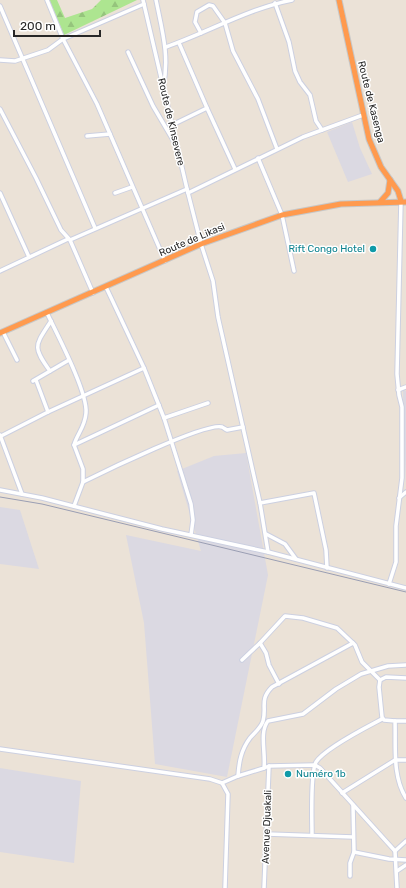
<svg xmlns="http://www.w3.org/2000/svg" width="406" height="888" viewBox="0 0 406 888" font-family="Rubik,sans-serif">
	<defs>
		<pattern id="forest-firs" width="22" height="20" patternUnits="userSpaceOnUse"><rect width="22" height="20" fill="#ade590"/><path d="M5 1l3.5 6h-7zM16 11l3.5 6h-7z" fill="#95c47c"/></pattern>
	</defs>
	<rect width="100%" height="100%" fill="#ebe2d7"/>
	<!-- industrial -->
	<g fill="#dbd9e2">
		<path d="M352,122l8,26 12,26 -24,8 -21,-50z"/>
		<path d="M403,391h3v96l-2,-53z"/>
		<path d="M246,453l22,122 -41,202 -72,-13 -11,-141 -18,-88 75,16 -24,-80 37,-15z"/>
		<path d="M0,507l20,3 19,59 -39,-5z"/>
		<path d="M0,768l81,13 -7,82 -74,-11z"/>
	</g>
	<!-- forest -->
	<path fill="url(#forest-firs)" d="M49,0h8l8,18 27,-9 9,-9h36l-73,35z"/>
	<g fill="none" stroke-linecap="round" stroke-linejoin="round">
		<defs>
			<g id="minor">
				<path d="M47,0l16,39 34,65 68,157"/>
				<path d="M143,0l44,189 14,55 12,37 5,36 42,186 8,49"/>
				<path d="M156,0c6,30 14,57 7,87"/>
				<path d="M275,3l14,39 6,29 5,11 10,13 6,26 6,9"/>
				<path d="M0,6l95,222"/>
				<path d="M201,33l-6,-11 2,-10 12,-7 4,1 12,17 8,28 25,48 19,50"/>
				<path d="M179,43l28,65"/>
				<path d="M166,47c43,-15 81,-38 126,-47"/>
				<path d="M128,52l25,54 23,39"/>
				<path d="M0,60l15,1 33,-11 15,-11 81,-35"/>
				<path d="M0,109l36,69 25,52 9,10 23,53"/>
				<path d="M172,125l35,-17 28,61"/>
				<path d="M87,136l23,-2"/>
				<path d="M258,158l24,57 12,56"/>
				<path d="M0,193l29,64"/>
				<path d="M115,193l17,-6"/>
				<path d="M188,193l115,-56 60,-22"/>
				<path d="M70,240l117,-51"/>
				<path d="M0,271l68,-32"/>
				<path d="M106,287l38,81 20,50 27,86 2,16 -2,15"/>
				<path d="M47,313c10,21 41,80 39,100 -1,14 -9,21 -12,32l9,24v13l-9,24"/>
				<path d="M3,332l14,28"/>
				<path d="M50,371c-18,-25 -15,-25 1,-50"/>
				<path d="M33,381l36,-21"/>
				<path d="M398,390l8,-3"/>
				<path d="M48,412l96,-44"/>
				<path d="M164,418l44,-15"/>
				<path d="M0,435l22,59"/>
				<path d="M1,436l47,-24 -12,-32"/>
				<path d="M74,445l85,-40"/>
				<path d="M83,482c20,-10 123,-60 139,-55 2,1 3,2 5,3l16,-3"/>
				<path d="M0,490l42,8 120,31 106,23 138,36"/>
				<path d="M399,498l7,-6"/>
				<path d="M260,503l54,-10 12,57 1,18"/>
				<path d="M266,534l19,10 11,15"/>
				<path d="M389,584l7,-22v-36l6,-48v-71l-3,-12 -2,-21 4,-173"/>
				<path d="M260,643l6,10 3,12 10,19"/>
				<path d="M242,660l18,-17 25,-27 18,2 34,10 18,17 7,17 18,18"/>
				<path d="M380,680l-1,7 3,30 2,3 11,1c1,25 -3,55 11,77"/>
				<path d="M380,680l6,-3 20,1"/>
				<path d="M395,721h11"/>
				<path d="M0,749l210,30 12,4 6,11 -3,94"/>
				<path d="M264,768l5,-2 46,-1 5,3 75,83 2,37"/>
				<path d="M238,776c1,-14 3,-26 12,-38 4,-5 11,-10 13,-17 4,-14 -4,-21 9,-34l81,-44"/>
				<path d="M222,783l16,-7 26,-8c2,-14 -5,-36 4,-47l35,-7 33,-25 25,-15 27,-8 18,-1"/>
				<path d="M342,793l53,-33h11"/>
				<path d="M267,834l86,3"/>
				<path d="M312,835c0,-14 -2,-62 4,-73 9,-14 51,-35 66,-43"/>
				<path d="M395,851l11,-10"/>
				<path d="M354,852l35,7 17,1"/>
				<path d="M397,871l9,-6"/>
				<path d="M350,876v-13l4,-11 -1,-47"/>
				<path d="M264,888l5,-122"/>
			</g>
			<g id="highway">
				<path d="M339,0l30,139 12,28 17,24 3,10"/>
				<path d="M380,202l8,-9 2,-13"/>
				<path d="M0,333l201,-89 81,-29 59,-11 65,-2"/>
			</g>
		</defs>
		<!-- minor casing -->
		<use href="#minor" stroke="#ccd0e1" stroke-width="5.5"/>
		<!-- highway casing -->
		<use href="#highway" stroke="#c7c7c7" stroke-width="7"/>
		<!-- minor -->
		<use href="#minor" stroke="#fff" stroke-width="3.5"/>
		<!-- highway -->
		<use href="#highway" stroke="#ff9a4e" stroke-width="5"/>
		<!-- rail -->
		<path stroke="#9a9eb3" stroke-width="1" d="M0,497l42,7 364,88"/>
	</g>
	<!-- markers -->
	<g fill="#0f9aa8" stroke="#fff" stroke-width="1.5">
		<circle cx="373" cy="249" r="4"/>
		<circle cx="288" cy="774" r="4"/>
	</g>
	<g text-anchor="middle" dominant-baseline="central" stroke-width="3" stroke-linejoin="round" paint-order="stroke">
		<!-- street labels -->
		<g font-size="10" fill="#272727" stroke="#fff">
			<text transform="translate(371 102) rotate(76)">Route de Kasenga</text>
			<text transform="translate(171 122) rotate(77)">Route de Kinsevere</text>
			<text transform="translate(192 240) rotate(-23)">Route de Likasi</text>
			<text transform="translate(267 827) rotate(-88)">Avenue Djuakali</text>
		</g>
		<!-- culture labels -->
		<g font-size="10" fill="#0d838f" stroke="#fff" text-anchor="end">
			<text x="365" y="249">Rift Congo Hotel</text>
			<text x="296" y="774" text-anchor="start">Numéro 1b</text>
		</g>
	</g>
	<!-- scale -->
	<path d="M14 30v6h86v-6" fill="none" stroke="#272727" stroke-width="2"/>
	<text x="20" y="30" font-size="12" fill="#272727" stroke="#ffffff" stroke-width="3" paint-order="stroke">200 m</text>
</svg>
